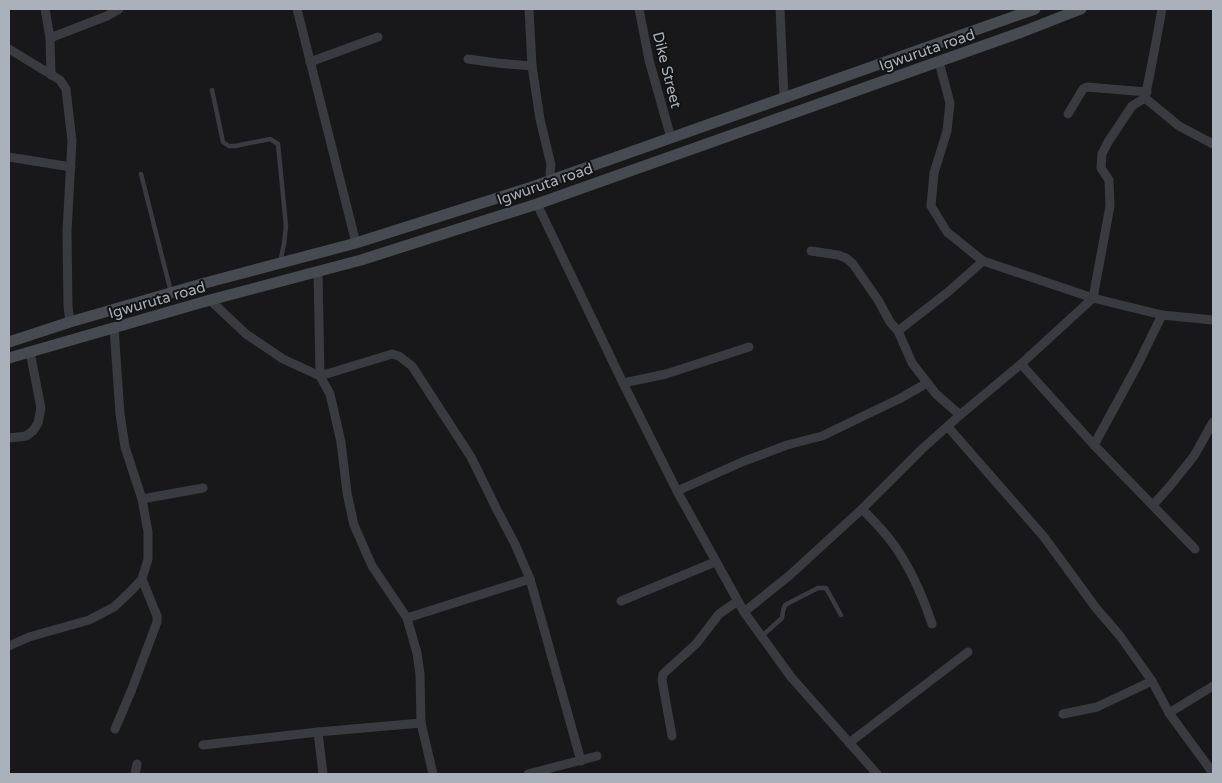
<svg xmlns="http://www.w3.org/2000/svg" width="1222" height="783" viewBox="0 0 1222 783" font-family="'Varela Round',sans-serif">
	<rect width="100%" height="100%" fill="#18181a"/>
	<g fill="none" stroke-linecap="round" stroke-linejoin="round">
		<!-- lane -->
		<g stroke="#393b40" stroke-width="4.5">
			<path d="M212,90l11,52 6,4h6l35,-7 8,5 8,82 -2,18 -4,18"/>
			<path d="M141,174l30,118"/>
			<path d="M762,636l20,-18 1,-7 2,-6 33,-17h8l15,27"/>
		</g>
		<!-- street -->
		<g stroke="#393b40" stroke-width="9">
			<path d="M45,9l5,29"/>
			<path d="M297,9l59,234"/>
			<path d="M529,9l3,57 8,53 11,46 -1,8 2,7"/>
			<path d="M639,9l10,51 22,78"/>
			<path d="M780,9l4,89"/>
			<path d="M1162,9l-9,49 -8,40 34,28 34,18"/>
			<path d="M9,49l51,31 6,9 6,52 -5,90 1,75 2,16"/>
			<path d="M468,59l29,4 35,3"/>
			<path d="M310,62l68,-25"/>
			<path d="M939,62l11,41 -3,28 -13,42 -3,33 16,26 36,29 110,37 69,17 51,5"/>
			<path d="M51,75l-1,-37 57,-22 12,-7"/>
			<path d="M1068,114l15,-25 4,-2 60,5"/>
			<path d="M9,157l62,10"/>
			<path d="M537,204l86,179 54,108 67,121 47,65 86,97"/>
			<path d="M811,251l27,4 8,3 7,6 25,36 12,22 8,9 14,32 24,31 24,21"/>
			<path d="M318,271l2,105 72,-22 7,2 13,10 59,91 26,53 18,34 15,35 51,182"/>
			<path d="M210,300l36,34 37,25 37,17 10,18 11,48 6,51 7,32 18,41 35,52 10,35 3,21 1,49 12,51"/>
			<path d="M898,331l50,-39 35,-31"/>
			<path d="M1021,364l73,81 101,104"/>
			<path d="M623,383l43,-9 83,-27"/>
			<path d="M948,427l96,110 52,71 24,28 32,45 17,32 44,60"/>
			<path d="M9,438l17,-2 7,-5 5,-8 3,-15 -11,-56"/>
			<path d="M1094,445l44,-81 24,-49"/>
			<path d="M677,491l65,-29 45,-17 35,-9 79,-38 26,-15"/>
			<path d="M142,499l61,-11"/>
			<path d="M1153,505l17,-19 24,-30 19,-34"/>
			<path d="M862,509c10,10 20,20 29,32 19,25 31,53 41,83"/>
			<path d="M621,601l94,-39"/>
			<path d="M744,612l46,-37 72,-66 60,-60 38,-34 61,-51 72,-66 17,-92 -1,-26 -8,-12 1,-14 6,-12 24,-36 13,-8"/>
			<path d="M407,618l123,-39"/>
			<path d="M9,646l20,-9 60,-17 25,-13 17,-16 11,-12 6,-20v-27l-6,-33 -17,-52 -5,-33 -6,-86"/>
			<path d="M1169,713l44,-27"/>
			<path d="M1063,714l34,-7 55,-26"/>
			<path d="M115,729l17,-40 25,-67v-6l-15,-37"/>
			<path d="M318,732l5,42"/>
			<path d="M672,736l-10,-56 1,-6 33,-30 23,-30 19,-13"/>
			<path d="M849,743l119,-91"/>
			<path d="M203,745l115,-13 103,-9"/>
			<path d="M135,774l2,-10"/>
			<path d="M528,774l69,-18"/>
		</g>
		<!-- secondary -->
		<g stroke="#474a50" stroke-width="11">
			<path d="M9,342l61,-20 135,-39 151,-40 176,-56 503,-178"/>
			<path d="M9,358l201,-58 151,-40 176,-56 485,-172 59,-23"/>
		</g>
	</g>
	<g text-anchor="middle" dominant-baseline="central" stroke-width="4" stroke-linejoin="round" paint-order="stroke">
		<!-- street labels -->
		<g font-size="15" fill="#aab1ba" stroke="#131315">
			<text transform="translate(927 50) rotate(-19)">Igwuruta road</text>
			<text transform="translate(667 70) rotate(76)">Dike Street</text>
			<text transform="translate(545 184) rotate(-19)">Igwuruta road</text>
			<text transform="translate(157 300) rotate(-16)">Igwuruta road</text>
		</g>
	</g>
	<!-- border -->
	<rect width="1222" height="783" fill="none" stroke="#aab1ba" stroke-width="20"/>
</svg>
